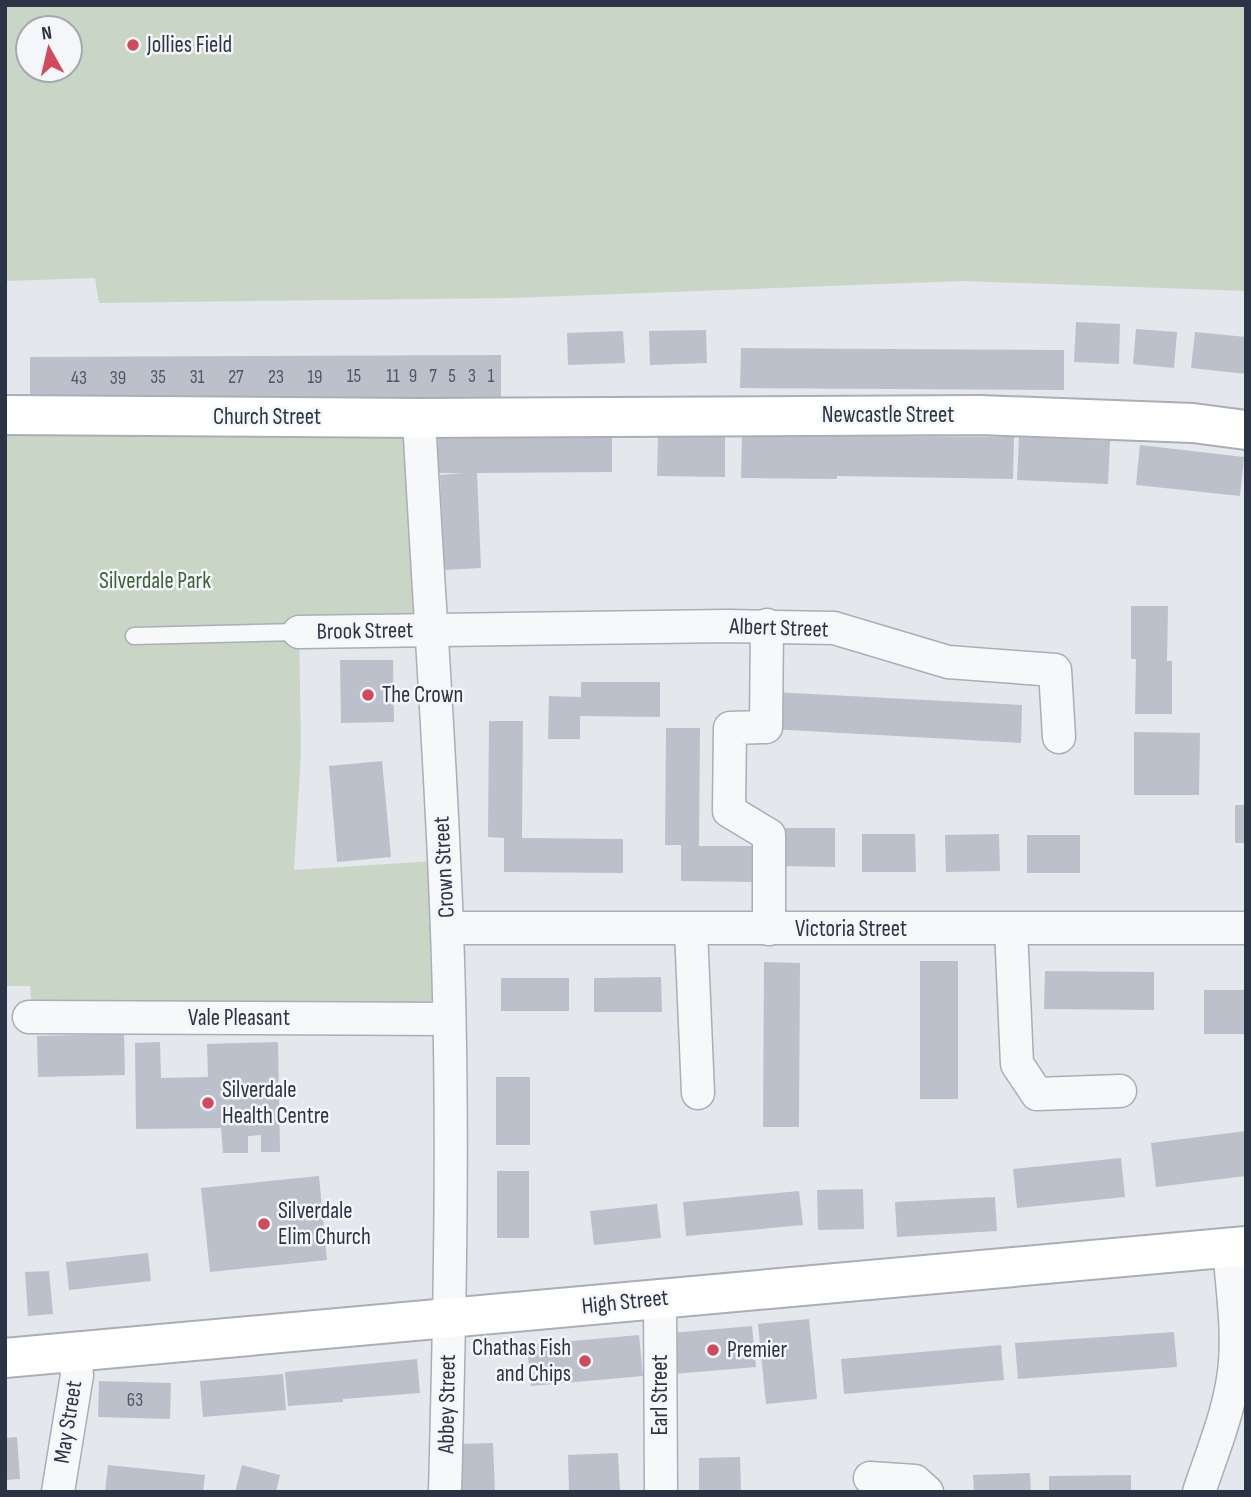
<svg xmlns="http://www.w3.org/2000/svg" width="1251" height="1497" viewBox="0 0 1251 1497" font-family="'Sofia Sans Condensed',sans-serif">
	<rect width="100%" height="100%" fill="#e4e7ec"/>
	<!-- green -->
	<g fill="#c9d6c5" fill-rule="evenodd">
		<path d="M5,5h1241v286l-283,-10 -451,17 -413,5 -4,-25 -90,3zM28,28h42v42h-42z"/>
		<path d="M412,428l5,191 -118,4 2,130 -7,117 140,-9 4,142 -105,3 -301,1 -2,-21h-25v-556z"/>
	</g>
	<!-- building -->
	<g fill="#bbc0ca">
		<path d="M1076,322l44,2 -1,40 -45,-2z"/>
		<path d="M1136,329l41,3 -3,36 -41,-4z"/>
		<path d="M706,330l1,33 -57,2 -1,-34z"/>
		<path d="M623,331l2,32 -57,2 -1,-32z"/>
		<path d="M1195,332l51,5v37l-55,-6z"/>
		<path d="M741,348l323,2v40l-324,-2z"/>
		<path d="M501,355v42l-471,2v-42z"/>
		<path d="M612,435v37l-135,1 4,95 -37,2 -4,-95 24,-2h-26v-37z"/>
		<path d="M742,435l272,2 -1,42 -176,-3v3l-96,-1z"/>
		<path d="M658,436l67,1v40l-68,-1z"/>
		<path d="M1019,437l91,4 -2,43 -91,-4z"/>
		<path d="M1140,445l104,12 -4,39 -104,-11z"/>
		<path d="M1131,606h37l-1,55h5v53h-37l1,-55h-5z"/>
		<path d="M340,660h53l1,62 -53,1z"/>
		<path d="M581,682h79v35l-80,-1v23h-32l1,-43 32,1z"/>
		<path d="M772,692l250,13 -1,38 -251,-14z"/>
		<path d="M489,721h34l-1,117 101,1v34l-119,-1v-34l-16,-1z"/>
		<path d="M666,728h34l-1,118h61v36l-79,-1v-36h-16z"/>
		<path d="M1134,732l66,1 -1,62h-65z"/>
		<path d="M382,761l9,96 -54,5 -8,-96z"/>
		<rect x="1235" y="805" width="11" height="38"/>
		<path d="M780,828h55v39l-55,-1z"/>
		<path d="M862,834h53l1,38h-54z"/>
		<path d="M999,834l1,37 -54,1 -1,-37z"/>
		<rect x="1027" y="835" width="53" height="38"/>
		<rect x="920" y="961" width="38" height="138"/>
		<path d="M764,962l36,1 -1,164h-36z"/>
		<path d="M1045,971l109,1v38l-110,-1z"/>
		<path d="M661,977l1,35h-68v-34z"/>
		<rect x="501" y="978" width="68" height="33"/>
		<rect x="1204" y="990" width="42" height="44"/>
		<path d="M124,1034l1,41 -87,2 -1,-41z"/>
		<path d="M160,1042l1,36 47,-1 -1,-33 71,-2 2,110h-19v-17l-13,1v17h-25l-2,-25 -85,1 -1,-86z"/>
		<rect x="496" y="1077" width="34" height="68"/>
		<path d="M1246,1131v45l-90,11 -5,-44z"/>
		<path d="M1121,1158l4,39 -108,11 -4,-39z"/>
		<rect x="497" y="1171" width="32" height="67"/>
		<path d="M319,1176l8,84 -117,12 -9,-84z"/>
		<path d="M863,1189l1,40 -46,1 -1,-40z"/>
		<path d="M799,1191l4,34 -117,11 -3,-34z"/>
		<path d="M995,1197l2,34 -100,6 -2,-35z"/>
		<path d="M657,1204l4,34 -67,7 -4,-34z"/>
		<path d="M148,1253l3,28 -82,9 -3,-28z"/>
		<path d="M49,1271l4,43 -25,2 -3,-44z"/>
		<path d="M809,1319l8,80 -51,5 -8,-80z"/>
		<path d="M752,1326l4,41 -82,7 -3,-41z"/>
		<path d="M1174,1332l3,35 -159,12 -3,-36z"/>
		<path d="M639,1335l4,41 -112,10 -4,-41z"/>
		<path d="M1001,1345l3,35 -160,14 -3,-35z"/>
		<path d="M417,1359l3,34 -77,6v3l-55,4 -3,-34z"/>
		<path d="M283,1374l3,36 -83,7 -3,-36z"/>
		<path d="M99,1381l72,2 -1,36 -72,-2z"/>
		<path d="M17,1437l3,42 -15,1v-42z"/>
		<path d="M493,1443l2,49h-36l-2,-48z"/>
		<path d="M618,1453l2,38 -51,1 -1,-37z"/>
		<path d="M740,1457l1,35h-42v-34z"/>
		<path d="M108,1465l97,10 -2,17h-98z"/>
		<path d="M242,1465l38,10 -4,17h-41z"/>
		<path d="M1030,1473l1,19h-57l-1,-17z"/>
		<path d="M1131,1475v17h-82v-16z"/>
	</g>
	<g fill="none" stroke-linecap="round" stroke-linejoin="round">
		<defs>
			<path id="lane" d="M134,636l165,-4"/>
			<g id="street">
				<path d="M419,418c9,171 22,341 28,512 7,187 3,375 -2,562"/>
				<path d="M767,625l-1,102 -36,1 -1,83 40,24v94"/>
				<path d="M299,632l429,-6 106,2 114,34 107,8 4,67"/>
				<path d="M447,928h799"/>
				<path d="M1011,929l6,135 20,30 83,-3"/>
				<path d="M691,930l7,163"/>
				<path d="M29,1017l420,2"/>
				<path d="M660,1298l1,194"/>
				<path d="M870,1478l45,3 12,11"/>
				<path d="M58,1492l19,-117 -3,-23"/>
				<path d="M1199,1492c13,-39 30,-79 35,-120 5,-40 -2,-84 -5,-124"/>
			</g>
			<g id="secondary">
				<path d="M5,415l414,3 561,-3 213,8 53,7"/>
				<path d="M5,1358l1241,-112"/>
			</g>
		</defs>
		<!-- lane casing -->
		<use href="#lane" stroke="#a9aeb7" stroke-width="19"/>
		<!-- street casing -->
		<use href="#street" stroke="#a9aeb7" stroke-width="35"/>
		<!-- secondary casing -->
		<use href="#secondary" stroke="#a9aeb7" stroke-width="42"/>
		<!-- lane -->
		<use href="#lane" stroke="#f7f8fa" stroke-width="16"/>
		<!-- street -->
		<use href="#street" stroke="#f7f8fa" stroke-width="32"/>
		<!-- secondary -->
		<use href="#secondary" stroke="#fff" stroke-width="38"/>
	</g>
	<!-- markers -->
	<g fill="#d1495b" stroke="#f4f6f9" stroke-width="2.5">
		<circle cx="133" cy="45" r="7"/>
		<circle cx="368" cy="695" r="7"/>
		<circle cx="208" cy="1103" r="7"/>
		<circle cx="264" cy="1224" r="7"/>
		<circle cx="713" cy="1350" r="7"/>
		<circle cx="585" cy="1361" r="7"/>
	</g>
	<g text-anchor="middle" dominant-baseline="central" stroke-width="5" stroke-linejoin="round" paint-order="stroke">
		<!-- number labels -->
		<g font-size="19" fill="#4f5766">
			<text x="354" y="376">15</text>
			<text x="393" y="376">11</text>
			<text x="413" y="376">9</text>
			<text x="433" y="376">7</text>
			<text x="452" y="376">5</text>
			<text x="472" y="376">3</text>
			<text x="491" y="376">1</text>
			<text x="158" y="377">35</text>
			<text x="197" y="377">31</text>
			<text x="236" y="377">27</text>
			<text x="276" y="377">23</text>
			<text x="315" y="377">19</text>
			<text x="79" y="378">43</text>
			<text x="118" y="378">39</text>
			<text x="135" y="1400">63</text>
		</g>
		<!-- poi labels -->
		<g font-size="23" fill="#2b3445" stroke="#f4f6f9" text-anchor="start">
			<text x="147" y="45">Jollies Field</text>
			<text x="382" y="695">The Crown</text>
			<text x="222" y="1090">Silverdale<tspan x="222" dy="26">Health Centre</tspan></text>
			<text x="278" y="1211">Silverdale<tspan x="278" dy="26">Elim Church</tspan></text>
			<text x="571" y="1348" text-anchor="end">Chathas Fish<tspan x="571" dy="26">and Chips</tspan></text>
			<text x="727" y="1350">Premier</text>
		</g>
		<!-- street labels -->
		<g font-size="23" fill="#2b3445" stroke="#f4f6f9">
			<text x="888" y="415">Newcastle Street</text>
			<text x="267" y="417">Church Street</text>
			<text transform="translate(779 628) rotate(2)">Albert Street</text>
			<text transform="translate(365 631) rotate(-1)">Brook Street</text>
			<text transform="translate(444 867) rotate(-93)">Crown Street</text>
			<text x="851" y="929">Victoria Street</text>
			<text x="239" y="1018">Vale Pleasant</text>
			<text transform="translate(625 1302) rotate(-6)">High Street</text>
			<text transform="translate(660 1395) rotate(-90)">Earl Street</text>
			<text transform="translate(447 1404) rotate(-89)">Abbey Street</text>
			<text transform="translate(68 1422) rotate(-81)">May Street</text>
		</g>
		<!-- park labels -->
		<g font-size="23" fill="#3f6138" stroke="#f4f6f9">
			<text x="155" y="581">Silverdale Park</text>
		</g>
	</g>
	<!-- border -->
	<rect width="1251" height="1497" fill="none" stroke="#2b3445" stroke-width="14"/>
	<!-- north arrow -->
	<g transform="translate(49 49) rotate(352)"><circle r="33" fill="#f4f6f9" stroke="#a4a8b1" stroke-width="2"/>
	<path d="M0-5L12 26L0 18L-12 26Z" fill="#d1495b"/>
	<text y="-10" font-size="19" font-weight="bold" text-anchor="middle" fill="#2b3445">N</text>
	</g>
</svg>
